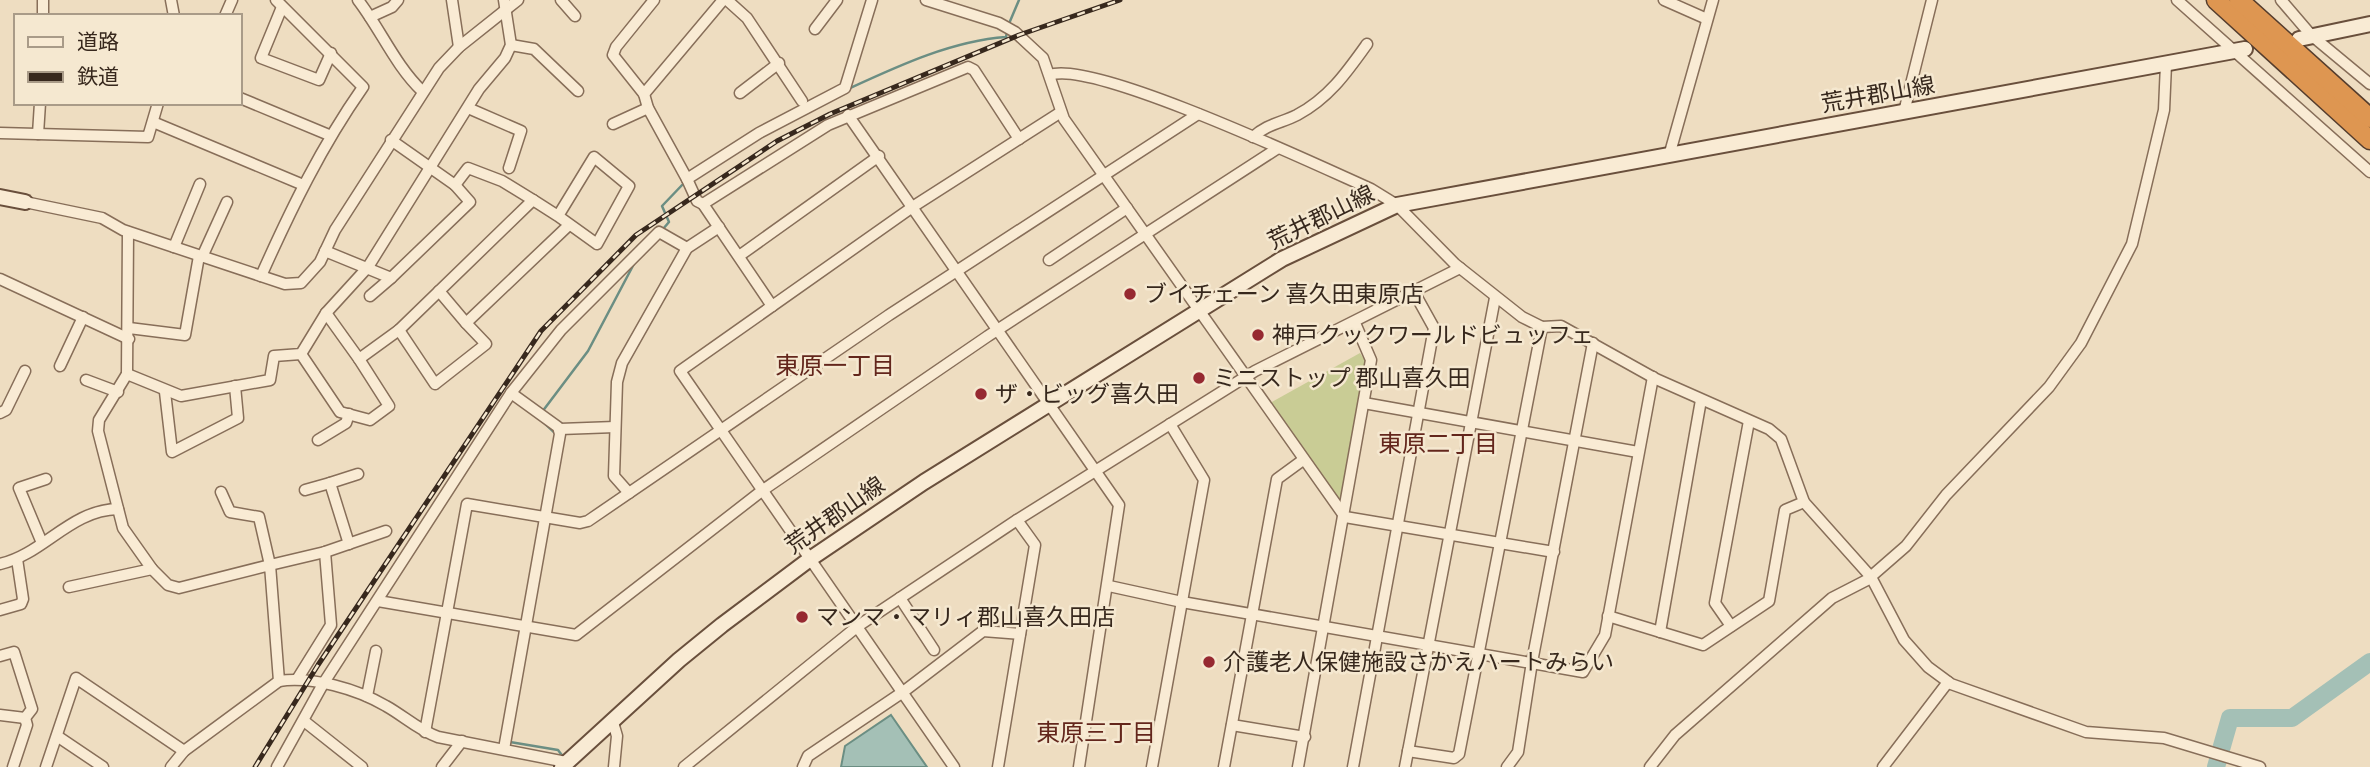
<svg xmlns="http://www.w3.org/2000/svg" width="2370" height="767" viewBox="0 0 2370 767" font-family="Bitter,'Noto Sans JP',serif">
	<rect width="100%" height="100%" fill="#eeddc1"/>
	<!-- green -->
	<path fill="#c9cc95" d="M1360,353l6,9 -24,141 -72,-100z"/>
	<!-- water -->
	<path fill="#a4c0b6" stroke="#6b8e83" stroke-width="2" d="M891,715l36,52h-86l4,-21z"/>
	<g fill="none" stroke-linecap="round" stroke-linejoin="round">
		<!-- stream -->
		<g stroke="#6b8e83" stroke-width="2.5">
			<path d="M1008,26l11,-26"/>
			<path d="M848,89c50,-23 103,-48 158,-52l1,-5"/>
			<path d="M663,229l6,-7 -7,-16 23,-24"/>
			<path d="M542,412l46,-61 48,-91"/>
			<path d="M539,418l17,16"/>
			<path d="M510,742l48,8 6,8"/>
		</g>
		<!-- river -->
		<path stroke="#a4c0b6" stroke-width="18" d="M2216,767l14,-49h62l78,-56"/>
		<defs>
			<g id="street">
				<path d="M171,0l3,16"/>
				<path d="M358,0c23,30 37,65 64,91"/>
				<path d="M452,0l7,47"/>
				<path d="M561,0l14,16"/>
				<path d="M654,0l-38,47 -3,8 31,39 4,14 39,71 72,-46 86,-45 27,-88"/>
				<path d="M727,0l20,18 55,83"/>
				<path d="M926,0l73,23 16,9 28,26 21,61 281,398 209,35"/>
				<path d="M1664,0l43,19"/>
				<path d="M2177,0l193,172"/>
				<path d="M2281,0l30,35 59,49"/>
				<path d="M282,7l-21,51 58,22 12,-27"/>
				<path d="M43,16v-16"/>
				<path d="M225,16l7,-16"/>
				<path d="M370,17l22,-10 6,-7"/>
				<path d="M815,29l22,-29"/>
				<path d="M511,45l23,4 44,42"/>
				<path d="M1050,75c43,-16 269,91 321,114l26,16 58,59 67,53 20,10 19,-1 95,53 113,50 12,10 23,63 67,75 33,63 24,27 23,17 135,48 78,6 96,29"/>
				<path d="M740,93l39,-30"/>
				<path d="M644,94l79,-94"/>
				<path d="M240,98l89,37"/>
				<path d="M468,108l53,23 -12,37"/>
				<path d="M1904,112l28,-112"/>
				<path d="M848,115l271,390 -40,262"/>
				<path d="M153,122l148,62"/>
				<path d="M613,124l35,-16"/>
				<path d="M0,133l148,4 10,-34"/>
				<path d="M38,134l2,-31"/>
				<path d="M1253,137c14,-13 28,-14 44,-22 32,-17 50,-43 70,-71"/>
				<path d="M1669,156l44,-156"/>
				<path d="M687,179l10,22 6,3 69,102"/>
				<path d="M533,200l25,16 36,-59 35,29 -32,58 -39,-28"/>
				<path d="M25,202l77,16 21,12 162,54 16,-1 19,-21 15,-32 104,-162 20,-21 59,-47"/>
				<path d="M703,204l125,-79 140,-58 6,3 45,69"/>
				<path d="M128,232l-1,142 -28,46 -1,11 25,97 29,41 16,16 11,3 91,-23 9,116c33,-5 78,8 107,25 18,10 32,24 52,31l128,25"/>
				<path d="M174,247l26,-63"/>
				<path d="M325,251l66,27 79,-76 -15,-17"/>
				<path d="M739,256l140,-100"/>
				<path d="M202,257l25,-55"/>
				<path d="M1049,260l78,-52"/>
				<path d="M261,276c30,-67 60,-129 102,-189l-87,-87"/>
				<path d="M0,279l129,60"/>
				<path d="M439,291l27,32"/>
				<path d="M370,296l21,-18"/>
				<path d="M326,313l33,46 40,-29 134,-130 -31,-19 -34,-13 -13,17 -64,-45"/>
				<path d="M129,328l56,7 14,-79"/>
				<path d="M399,330l36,54 51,-40 -20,-21 103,-98"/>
				<path d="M301,354l39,58 30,8 19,-14 -30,-47"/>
				<path d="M60,366l23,-49"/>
				<path d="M127,374l54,22 89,-16 4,-24 27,-2 25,-41 42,-46 111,-178 26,-31 6,-13 -7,-45"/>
				<path d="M86,380l32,12"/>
				<path d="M165,392l7,60 66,-34 -3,-32"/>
				<path d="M1364,403l274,49"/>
				<path d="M0,413l6,-3 19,-39"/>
				<path d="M560,429l55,-2"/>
				<path d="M318,440l28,-17 3,-9"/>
				<path d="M305,490l25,-7"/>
				<path d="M221,492l9,20 29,5 11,48 55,-13 61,-21"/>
				<path d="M629,493l-15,-17 3,-94 5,-19 65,-115 32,-21"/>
				<path d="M42,543l-23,-55 27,-9"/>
				<path d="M349,544l-19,-61 28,-9"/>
				<path d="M0,564c44,-10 70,-54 118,-55"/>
				<path d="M1109,586l73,16 401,70 22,-37 48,-258"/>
				<path d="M69,587l83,-18"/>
				<path d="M900,598l34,52"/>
				<path d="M378,601l198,34 187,-145 225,-154 290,-188"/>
				<path d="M0,610l21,-6 2,-5 -6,-40"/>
				<path d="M1608,616l95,29 66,-44 16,-91 19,-8"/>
				<path d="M1731,626l-16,-23 34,-182"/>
				<path d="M1660,632l41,-232"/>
				<path d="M0,656l14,-4 18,57 -7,9 -25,-3"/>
				<path d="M298,678l33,-53 -6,-73"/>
				<path d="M367,696l9,-45"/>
				<path d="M612,719l5,17 -3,31"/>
				<path d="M304,721l58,46"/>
				<path d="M1232,725l73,12"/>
				<path d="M425,732l42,-228 113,19 8,-2 301,-206 309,-201"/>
				<path d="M57,736l46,31"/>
				<path d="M504,749l56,-315 -2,-7 -47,-34"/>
				<path d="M1408,751l46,7 5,-4 83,-427"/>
				<path d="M13,767l14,-42 -2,-7"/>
				<path d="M46,767l30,-89 108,73"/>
				<path d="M171,767l13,-16 95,-70"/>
				<path d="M277,767l46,-83 188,-291 50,-63 98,-98 28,16"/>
				<path d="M442,767l20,-26"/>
				<path d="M684,767l174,-141 159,-106 238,-149 205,-103"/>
				<path d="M803,767l5,-11 95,-64 80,-61 37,3"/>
				<path d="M954,767l-274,-396 234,-165 147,-94"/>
				<path d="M998,767l37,-222 -18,-25"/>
				<path d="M1152,767l52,-287 -34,-56"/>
				<path d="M1224,767l53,-288 26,-19"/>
				<path d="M1298,767l73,-407 -16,-37"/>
				<path d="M1353,767l81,-439 -20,-36"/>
				<path d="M1405,767l90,-469"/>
				<path d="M1507,767l11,-15 14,-90 61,-319"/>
				<path d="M1650,767l25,-32 157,-137 35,-18 39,-34 40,-51 103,-108 32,-44 51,-99 32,-134 2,-46"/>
				<path d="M1883,767l65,-85"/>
			</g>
			<g id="secondary">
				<path d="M2299,39l71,-15"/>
				<path d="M0,197l25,5"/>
				<path d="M562,767l117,-107 43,-35 88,-66 114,-77 358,-223 115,-54 848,-156"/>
			</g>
			<g id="highway">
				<path d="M2216,0l154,140"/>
				<path d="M2239,0l131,118"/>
			</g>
		</defs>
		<!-- street casing -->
		<use href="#street" stroke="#876e59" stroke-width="13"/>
		<!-- secondary casing -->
		<use href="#secondary" stroke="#694f3c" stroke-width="18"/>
		<!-- highway casing -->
		<use href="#highway" stroke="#553d2d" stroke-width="21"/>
		<!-- street -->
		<use href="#street" stroke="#f9ebd4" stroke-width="10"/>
		<!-- secondary -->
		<use href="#secondary" stroke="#f9ebd4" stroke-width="14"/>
		<!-- highway -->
		<use href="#highway" stroke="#de9651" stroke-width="18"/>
		<defs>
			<path id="rail" d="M255,767l63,-102 223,-334 95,-96 141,-94 53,-27 189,-79 101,-35"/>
		</defs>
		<!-- rail casing -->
		<use href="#rail" stroke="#37281d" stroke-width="5"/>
		<!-- rail -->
		<use href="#rail" stroke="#f5e8d0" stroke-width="2.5" stroke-dasharray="8" stroke-linecap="butt"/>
	</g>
	<!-- markers -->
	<g fill="#962931" stroke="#f5e8d0" stroke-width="2.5">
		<circle cx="1130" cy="294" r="7"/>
		<circle cx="1258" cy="335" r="7"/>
		<circle cx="1199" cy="378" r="7"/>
		<circle cx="981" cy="394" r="7"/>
		<circle cx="802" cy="617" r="7"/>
		<circle cx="1209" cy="662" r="7"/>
	</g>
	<g text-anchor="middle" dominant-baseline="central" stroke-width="5" stroke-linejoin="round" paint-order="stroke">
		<!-- street labels -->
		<g font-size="23" fill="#37281d" stroke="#f5e8d0">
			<text transform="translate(1878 94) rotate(-10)">荒井郡山線</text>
			<text transform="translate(1321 217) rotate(-26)">荒井郡山線</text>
			<text transform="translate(835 515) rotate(-35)">荒井郡山線</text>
		</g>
		<!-- poi labels -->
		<g font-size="23" fill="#37281d" stroke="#f5e8d0" text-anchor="start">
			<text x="1144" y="294">ブイチェーン 喜久田東原店</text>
			<text x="1272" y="335">神戸クックワールドビュッフェ</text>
			<text x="1213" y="378">ミニストップ 郡山喜久田</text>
			<text x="995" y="394">ザ・ビッグ喜久田</text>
			<text x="816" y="617">マンマ・マリィ郡山喜久田店</text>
			<text x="1223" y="662">介護老人保健施設さかえハートみらい</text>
		</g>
		<!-- neighbourhood labels -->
		<g font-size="24" fill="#63261c" stroke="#f5e8d0">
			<text x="835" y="366">東原一丁目</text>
			<text x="1438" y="444">東原二丁目</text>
			<text x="1096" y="733">東原三丁目</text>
		</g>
	</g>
	<!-- legend -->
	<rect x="14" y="14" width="228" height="91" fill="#f5e8d0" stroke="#a99b88" stroke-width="2"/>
	<rect x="28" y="37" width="35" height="10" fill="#f9ebd4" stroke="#a99b88" stroke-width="2"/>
	<text x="77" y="49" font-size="21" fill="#37281d">道路</text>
	<rect x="28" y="72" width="35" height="10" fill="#37281d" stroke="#a99b88" stroke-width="2"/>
	<text x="77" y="84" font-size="21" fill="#37281d">鉄道</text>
</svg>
